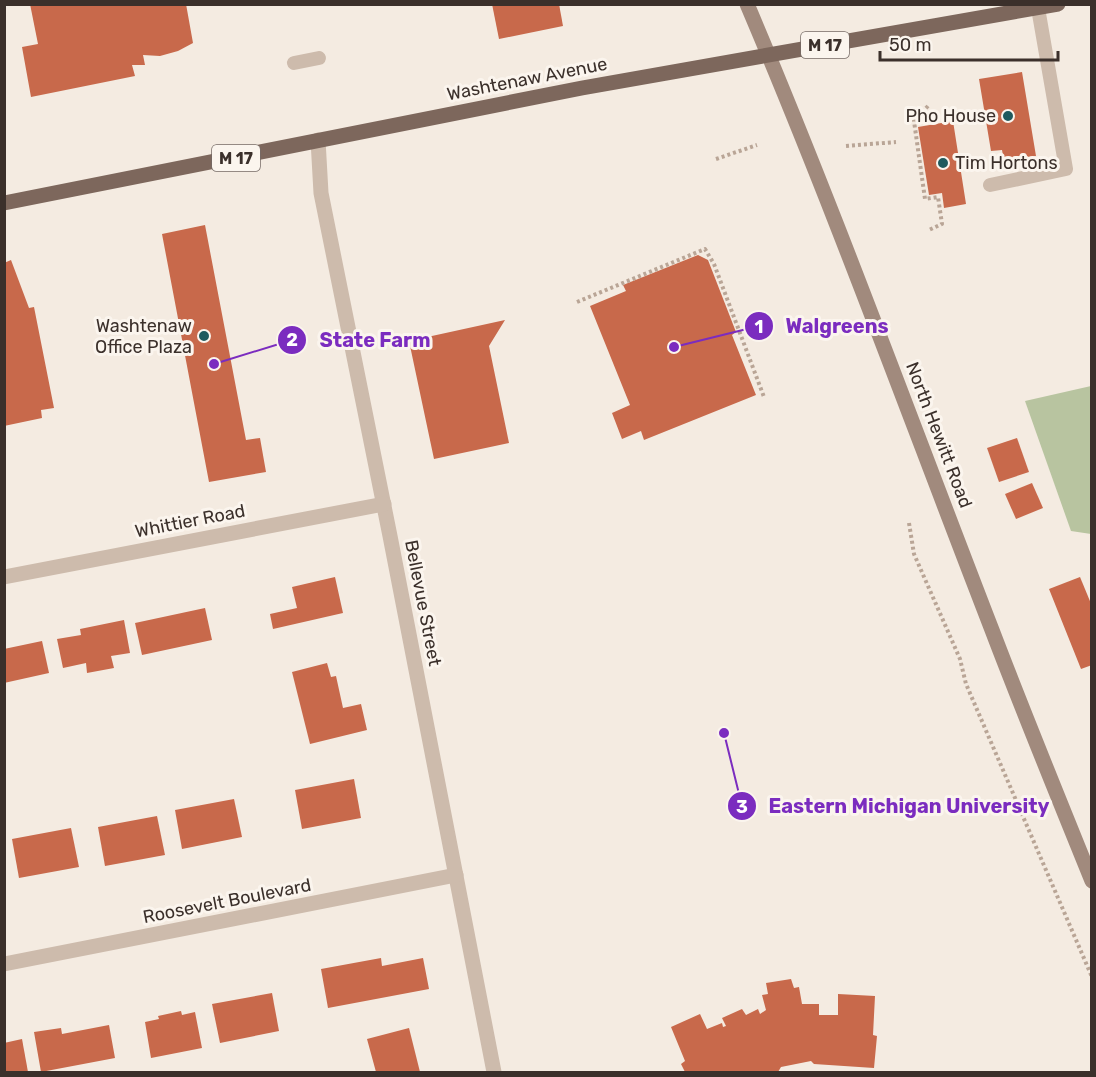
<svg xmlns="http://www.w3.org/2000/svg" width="1096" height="1077" viewBox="0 0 1096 1077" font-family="Rubik,sans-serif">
	<rect width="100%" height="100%" fill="#f4ebe1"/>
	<!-- green -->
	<path fill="#b8c4a0" d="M1091,386h1l-1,148 -20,-3 -46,-130z"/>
	<!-- building -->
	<g fill="#c8694b">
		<path d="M30,4h156l7,39 -15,8 -18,5 -17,-1 2,10h-13l3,11 -104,21 -9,-50 16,-3z"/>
		<path d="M492,4h67l4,22 -64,13z"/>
		<path d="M1022,72l14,84 -32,5 -2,-11 -11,1 -12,-72z"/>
		<path d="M953,121l13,83 -22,4 -2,-15 -13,2 -11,-68z"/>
		<path d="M205,225l41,215 14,-2 6,34 -57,10 -47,-248z"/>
		<path d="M698,255l10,5 28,72 -4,3 24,60 -112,45 -3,-9 -19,8 -10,-26 18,-8 -40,-99 36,-15 -3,-6z"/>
		<path d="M11,260l18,48 5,-1 20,101 -13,2 1,8 -38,8v-163z"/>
		<path d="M505,320l-16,26 20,97 -75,16 -25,-118z"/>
		<path d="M1017,438l12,34 -30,10 -12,-34z"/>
		<path d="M1032,483l11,25 -27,11 -11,-25z"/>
		<path d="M335,577l8,36 -70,16 -3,-15 27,-6 -5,-21z"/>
		<path d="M1080,577l12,29v59l-11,4 -32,-80z"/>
		<path d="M205,608l7,32 -70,15 -7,-32z"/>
		<path d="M124,620l6,33 -19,3 3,12 -27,5 -1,-10 -23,5 -6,-29 24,-4 -1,-6z"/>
		<path d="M42,641l7,32 -45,10v-34z"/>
		<path d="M327,663l4,14 5,-1 7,32 18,-4 6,26 -57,14 -18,-72z"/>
		<path d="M354,779l7,39 -59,11 -7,-39z"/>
		<path d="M234,799l8,38 -60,12 -7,-39z"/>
		<path d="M157,816l8,39 -60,11 -7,-39z"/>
		<path d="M71,828l8,39 -60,11 -7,-39z"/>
		<path d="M381,958l1,8 41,-8 6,31 -101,19 -7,-39z"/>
		<path d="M791,979l3,9 5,-1 3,17h17v11h19v-21l37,2 -2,39 4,1 -3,32 -60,-4 -3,-3 -30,6 -3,5h-93l-4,-8 4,-3 -14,-34 29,-13 7,15 15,-6 1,4 3,-1 -4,-8 20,-9 4,6 12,-6 2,5 6,-4 -4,-15 6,-1 -2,-11z"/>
		<path d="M272,993l7,38 -59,12 -8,-39z"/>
		<path d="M181,1011l1,4 13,-3 7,36 -51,10 -6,-36 14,-3 -1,-3z"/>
		<path d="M109,1025l6,33 -74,14 -7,-40 27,-4 1,6z"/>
		<path d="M409,1028l11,44h-44l-9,-33z"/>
		<path d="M22,1039l6,33h-24v-29z"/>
	</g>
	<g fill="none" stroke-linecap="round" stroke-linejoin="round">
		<!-- path -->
		<g stroke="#b9a596" stroke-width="4" stroke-dasharray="3 3" stroke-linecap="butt">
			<path d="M928,106l-14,15 11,78 13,-2 4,27 -13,6"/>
			<path d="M846,146l50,-4"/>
			<path d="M716,159l41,-14"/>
			<path d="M577,302l128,-53 9,15 50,133"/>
			<path d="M909,523l5,31 46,105 6,25 126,293"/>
		</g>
		<!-- lane -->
		<g stroke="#cdbbac" stroke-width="14">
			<path d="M294,63l25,-5"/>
			<path d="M990,185l76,-16 -28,-161"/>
		</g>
		<!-- street -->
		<g stroke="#cdbbac" stroke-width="15">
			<path d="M318,140l3,53 69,343 104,536"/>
			<path d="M4,577l380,-73"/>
			<path d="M4,964l452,-89"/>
		</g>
		<!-- secondary -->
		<path stroke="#a18a7d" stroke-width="15" d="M747,4c88,207 164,417 245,626 32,84 66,167 100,251"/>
		<!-- primary -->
		<path stroke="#7d675c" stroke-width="15" d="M4,203l578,-115 476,-84"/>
	</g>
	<!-- markers -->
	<g fill="#1f5a5e" stroke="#fbf5ee" stroke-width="2">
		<circle cx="1008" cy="116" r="6"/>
		<circle cx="943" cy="163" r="6"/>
		<circle cx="204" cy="336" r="6"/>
	</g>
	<g text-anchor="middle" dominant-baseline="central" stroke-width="6" stroke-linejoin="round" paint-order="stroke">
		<!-- shield labels -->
		<g fill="#fbf5ee" stroke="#756b66" stroke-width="1.5">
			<rect x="801" y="32" width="48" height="26" rx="4.5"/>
			<rect x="212" y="145" width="48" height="26" rx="4.5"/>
		</g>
		<g font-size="16" font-weight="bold" fill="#3b302b">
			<text x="825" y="45">M 17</text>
			<text x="236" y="158">M 17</text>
		</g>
		<!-- street labels -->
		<g font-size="18" fill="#3b302b" stroke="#fbf5ee">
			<text transform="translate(527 79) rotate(-11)">Washtenaw Avenue</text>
			<text transform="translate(939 435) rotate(69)">North Hewitt Road</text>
			<text transform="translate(190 521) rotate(-11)">Whittier Road</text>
			<text transform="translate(423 603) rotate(79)">Bellevue Street</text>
			<text transform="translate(227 901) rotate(-11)">Roosevelt Boulevard</text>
		</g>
		<!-- poi labels -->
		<g font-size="18" fill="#3b302b" stroke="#fbf5ee" text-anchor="end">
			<text x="996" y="116">Pho House</text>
			<text x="955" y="163" text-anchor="start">Tim Hortons</text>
			<text x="192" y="326">Washtenaw<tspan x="192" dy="21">Office Plaza</tspan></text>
		</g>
	</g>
	<!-- callouts -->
	<path fill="none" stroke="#7b2cbf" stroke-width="2" d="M674 347L759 326M214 364L292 340M724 733L742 806"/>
	<g fill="#7b2cbf" stroke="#fbf5ee" stroke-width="2">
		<circle cx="674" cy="347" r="6"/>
		<circle cx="214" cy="364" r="6"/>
		<circle cx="724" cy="733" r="6"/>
		<circle cx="759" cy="326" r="15"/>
		<circle cx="292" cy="340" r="15"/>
		<circle cx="742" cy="806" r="15"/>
	</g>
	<g font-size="18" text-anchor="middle" font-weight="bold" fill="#fff">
		<text x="759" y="333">1</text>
		<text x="292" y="346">2</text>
		<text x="742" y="813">3</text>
	</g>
	<g font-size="20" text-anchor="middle" font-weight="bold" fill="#7b2cbf" stroke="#fbf5ee" stroke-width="6" stroke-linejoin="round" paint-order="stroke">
		<text x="837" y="333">Walgreens</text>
		<text x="375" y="347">State Farm</text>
		<text x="909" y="813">Eastern Michigan University</text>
	</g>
	<!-- border -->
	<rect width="1096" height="1077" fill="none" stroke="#3b302b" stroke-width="12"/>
	<!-- scale -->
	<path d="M880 51v9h178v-9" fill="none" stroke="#3b302b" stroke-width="3"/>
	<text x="889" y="51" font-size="18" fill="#3b302b" stroke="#fbf5ee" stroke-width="4.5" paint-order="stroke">50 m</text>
</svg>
